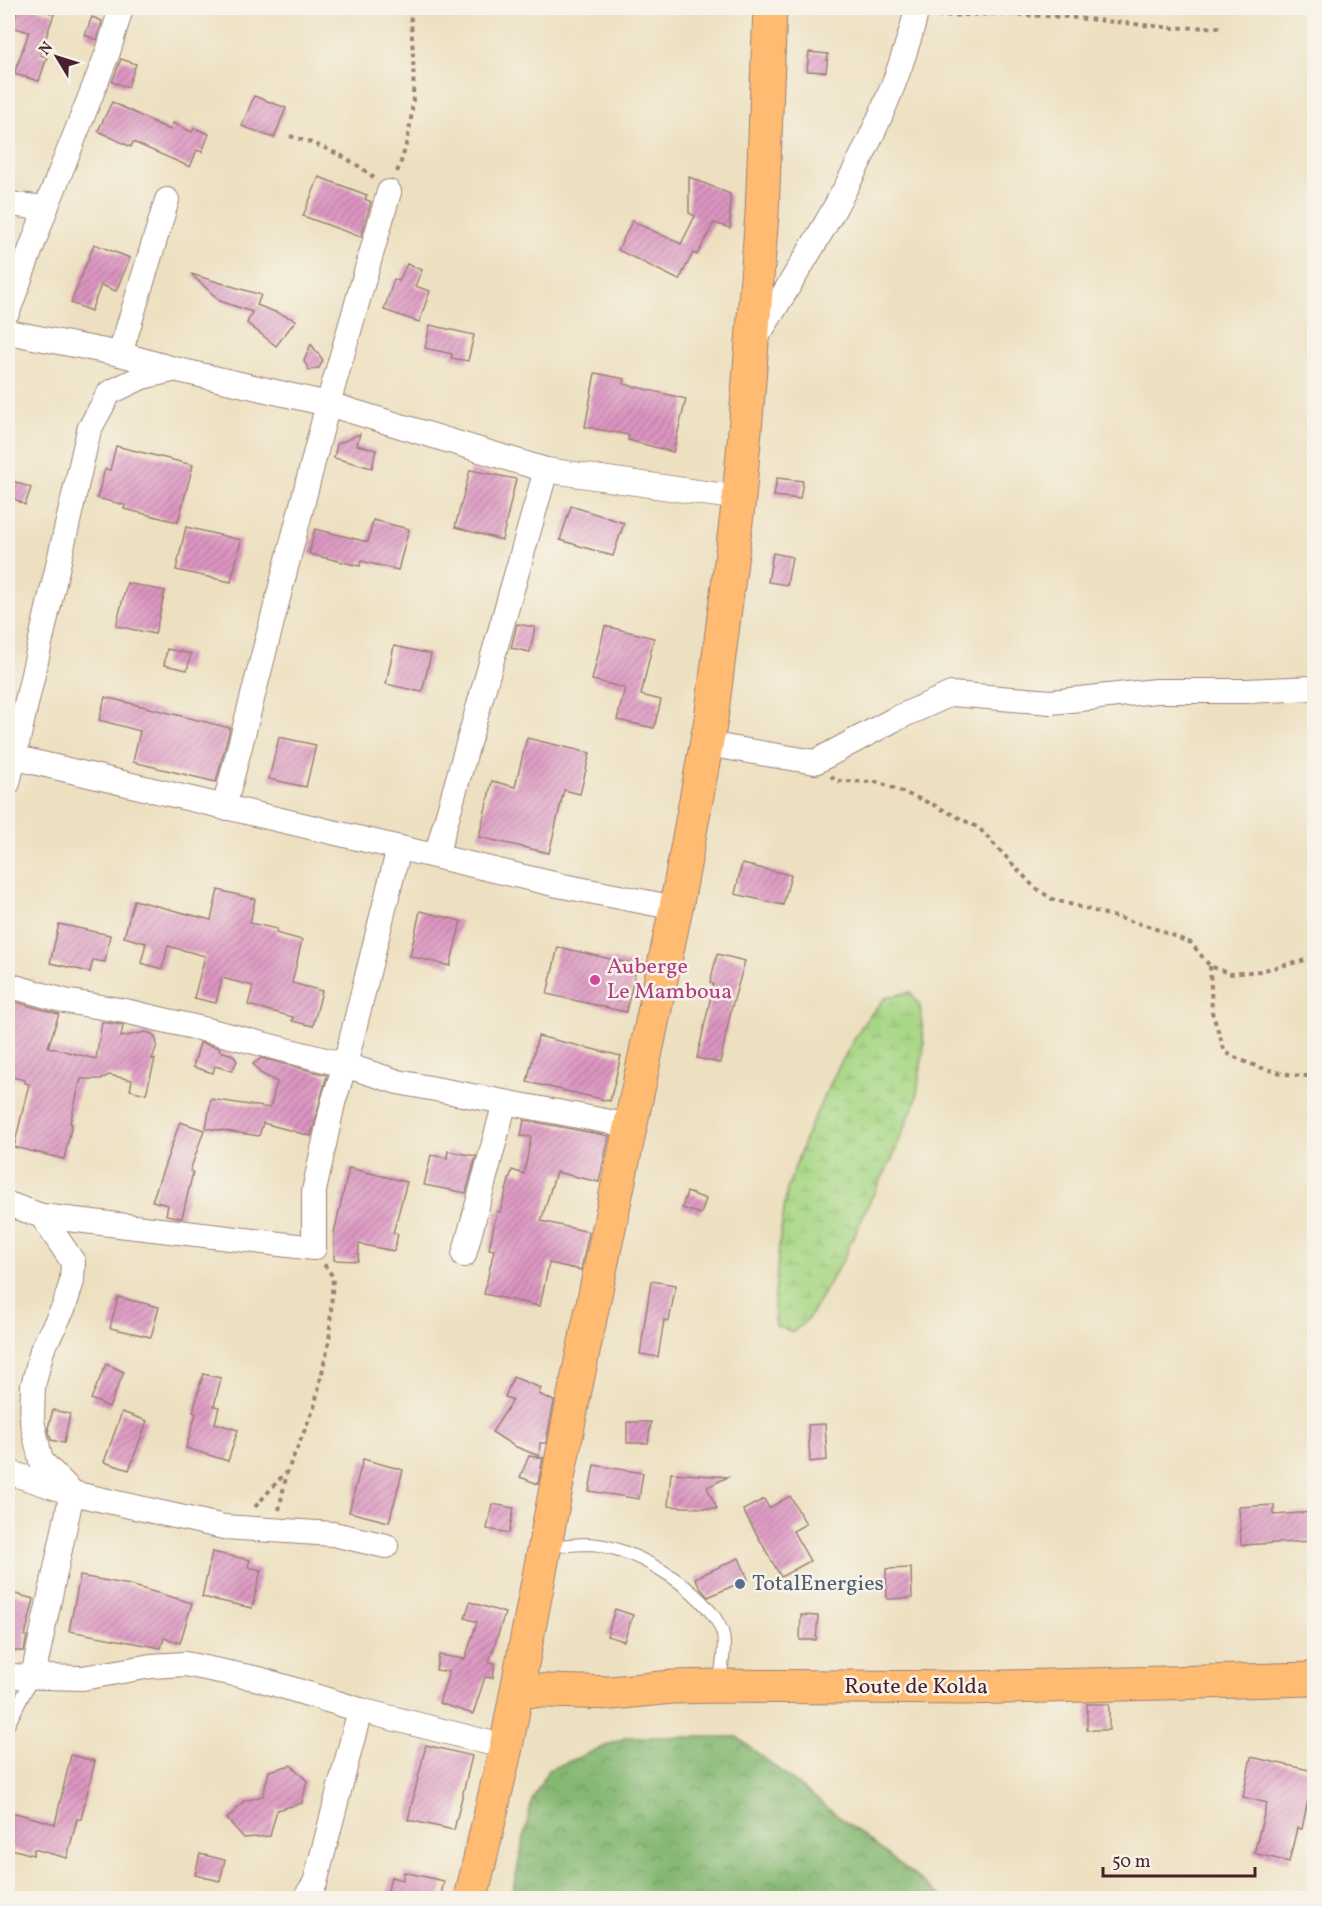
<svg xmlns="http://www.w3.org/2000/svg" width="1322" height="1906" viewBox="0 0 1322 1906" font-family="Vollkorn,serif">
	<defs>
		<pattern id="forest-crowns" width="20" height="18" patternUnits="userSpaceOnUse" patternTransform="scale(1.5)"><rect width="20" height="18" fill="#85b872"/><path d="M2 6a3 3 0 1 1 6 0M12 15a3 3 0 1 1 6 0" fill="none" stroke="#6f955e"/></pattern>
		<pattern id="wetland-marsh" width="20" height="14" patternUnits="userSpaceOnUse" patternTransform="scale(1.5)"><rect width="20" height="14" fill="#a7d785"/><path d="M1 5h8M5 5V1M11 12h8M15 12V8" fill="none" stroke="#91b873"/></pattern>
		<pattern id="building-hatch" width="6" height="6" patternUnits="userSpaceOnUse" patternTransform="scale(1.5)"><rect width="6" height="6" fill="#dc95c1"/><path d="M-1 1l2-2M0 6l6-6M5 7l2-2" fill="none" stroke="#b4799d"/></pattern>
	</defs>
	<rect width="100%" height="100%" fill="#f7f3e8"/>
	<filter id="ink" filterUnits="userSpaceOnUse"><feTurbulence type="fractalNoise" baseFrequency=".0167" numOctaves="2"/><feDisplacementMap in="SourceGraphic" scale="12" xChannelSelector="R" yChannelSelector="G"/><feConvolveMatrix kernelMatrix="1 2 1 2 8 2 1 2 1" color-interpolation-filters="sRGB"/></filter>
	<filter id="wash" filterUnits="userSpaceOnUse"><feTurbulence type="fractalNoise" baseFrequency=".008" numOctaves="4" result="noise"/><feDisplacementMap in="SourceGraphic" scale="24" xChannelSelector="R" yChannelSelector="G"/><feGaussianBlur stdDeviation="1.35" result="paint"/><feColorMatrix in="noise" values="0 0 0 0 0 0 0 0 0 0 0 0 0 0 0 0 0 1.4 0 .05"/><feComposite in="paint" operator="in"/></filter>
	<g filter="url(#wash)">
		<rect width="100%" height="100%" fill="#ede0c0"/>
		<!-- forest -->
		<path fill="url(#forest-crowns)" stroke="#686c4e" stroke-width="1.5" d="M627,1737h110l206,161h-432l21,-98 16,-30z"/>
		<!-- wetland -->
		<path fill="url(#wetland-marsh)" stroke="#787b58" stroke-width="1.5" d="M910,992l10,13 4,40 -8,55 -24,59 -24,46 -24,53 -36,61 -15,13 -17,-6 -2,-20 5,-61 8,-56 22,-61 29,-60 25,-44 22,-26z"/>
		<g id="blocks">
			<!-- building -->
			<g fill="url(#building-hatch)">
				<path d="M18,8h18l18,6 -14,41 7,2 -8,24 -25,-7 15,-42 -17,-5z"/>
				<path d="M92,17l10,4 -5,19 -12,-5z"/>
				<path d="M809,52l19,2 -2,18 -19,-1z"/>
				<path d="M121,59l15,5 -8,23 -16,-5z"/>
				<path d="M254,96l32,12 -12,30 -32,-12z"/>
				<path d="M112,102l58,28 3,-7 19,9 2,-4 15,6 -7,18 -5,-2 -7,17 -57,-25 -2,5 -33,-16z"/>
				<path d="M319,177l48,18 -2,4 6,3 -10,35 -58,-21z"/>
				<path d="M689,177l41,17v34l-16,-5 -17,32 -4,-2 -14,27 -61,-30 14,-29 49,23 14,-28 -6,-3z"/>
				<path d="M94,244l36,14 -14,33 -15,-6 -10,26 -20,-8z"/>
				<path d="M407,264l15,6 -7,16 15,5 -11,31 -35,-12 10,-31 5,2z"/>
				<path d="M191,274l70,21 -4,10 39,15 -20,26 -29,-23 5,-11 -32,-11z"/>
				<path d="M430,325l44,10 -6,26 -17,-3 1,-4 -27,-6z"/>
				<path d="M311,344l12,16 -4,8 -10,2 -5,-9z"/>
				<path d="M595,373l30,6 -1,5 62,15 -13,53 -45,-12 1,-5 -44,-8z"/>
				<path d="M360,434l-3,11 19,5 -4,18 -38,-10 3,-14z"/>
				<path d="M116,446l77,19 -15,57 -54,-13 1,-4 -28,-7 8,-29 5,1z"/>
				<path d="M470,470l46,9 -14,61 -47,-13z"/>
				<path d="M777,478l26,3 -3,18 -26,-3z"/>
				<path d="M8,479l23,9 -6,17 -17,-10z"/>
				<path d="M571,506l53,17 -11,33 -53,-16z"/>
				<path d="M373,520l36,9 -11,41 -37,-9 -1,5 -51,-12 6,-25 53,13z"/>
				<path d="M186,527l55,13 -10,42 -55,-12z"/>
				<path d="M773,553l19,4 -5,28 -19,-3z"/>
				<path d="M127,583l38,8 -10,43 -39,-8z"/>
				<path d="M517,624l18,3 -5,25 -19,-4z"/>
				<path d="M605,626l49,12 -13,57 20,5 -7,28 -37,-8 8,-32 -33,-8z"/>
				<path d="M394,646l37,8 -9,38 -36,-8z"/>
				<path d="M167,649l24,5 -4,16 -23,-5z"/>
				<path d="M105,697l125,31 -14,54 -83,-20 7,-31 -41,-11z"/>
				<path d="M279,737l37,8 -10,42 -37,-8z"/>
				<path d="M527,738l63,15 -10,41 -16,-4 -15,63 -70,-16 13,-56 23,6z"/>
				<path d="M742,864l49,11 -8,30 -48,-11z"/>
				<path d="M218,890l37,9 -5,24 27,6 -1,4 26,7 -10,43 30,8 -9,35 -21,-5 1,-4 -45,-12 5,-19 -31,-8 -6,25 -22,-5 11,-42 -37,-10 -6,23 -21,-6 5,-20 -22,-6 10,-37 77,20z"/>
				<path d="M420,911l41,10 -11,45 -40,-10z"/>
				<path d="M59,924l51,11 -5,27 -12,-2 -3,12 -40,-9z"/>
				<path d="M558,947l79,18 -11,47 -79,-18z"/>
				<path d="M717,954l28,7 -14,49 -11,53 -23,-5 12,-53 4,-21 -3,-1z"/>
				<path d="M8,1000l51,14 -11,33 48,12 6,-37 21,3 -2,12 25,-5 6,2 4,5 1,6 -5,14h3l-9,35 -16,-4 2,-10 -23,-5 -8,4h-20l-11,44 2,1 -8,35 -50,-12 15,-63 -4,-1v-3l-17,-4z"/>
				<path d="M538,1036l83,20 -11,45 -83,-19z"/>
				<path d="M200,1043l20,5 -1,3 14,4 4,6 -5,10 -17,-5 -2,7 -20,-6z"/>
				<path d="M261,1058l66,17 -16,61 -48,-13 -4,13 -53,-8 5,-29 59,9 7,-26 -17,-9 -7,-9z"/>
				<path d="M524,1120l85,16 -10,46 -43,-10 -15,49 48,11 -8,38 -32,-7 -9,43 -56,-12 10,-44 -5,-1 8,-38 3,1 12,-42 12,4 7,-37 -10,-1z"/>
				<path d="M180,1122l24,8 -14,41 3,1 -11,46 -16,-3 2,-10 -16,-4z"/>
				<path d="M448,1151l28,5 -10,37 -42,-8 7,-30 16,3z"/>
				<path d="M349,1168l58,14 -14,51 5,1 -4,17 -35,-7 -1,17 -24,-1v-27z"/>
				<path d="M687,1192l19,7 -5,15 -19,-6z"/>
				<path d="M651,1281l25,4 -7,36 -5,-1 -6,37 -18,-3z"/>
				<path d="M118,1297l41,10 -8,30 -41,-9z"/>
				<path d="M106,1364l18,8 -15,35 -18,-8z"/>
				<path d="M203,1374l18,4 -7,28 5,1 -4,16 23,7 -10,31 -42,-13 10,-35 -3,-1z"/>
				<path d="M513,1377l28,11 -2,6 15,7 -8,42h-6l-1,13 -25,-10 -22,-14 21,-32 -8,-3z"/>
				<path d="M53,1410l17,4 -6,29 -13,-3 -3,-12z"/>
				<path d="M122,1412l25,9 -18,49 -25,-8z"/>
				<path d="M627,1422h24l-3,21h-21z"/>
				<path d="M825,1424l2,36 -17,2 -2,-37z"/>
				<path d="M529,1456l14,2 -5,26 -18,-7z"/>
				<path d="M363,1459l40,11 -14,52 -40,-10z"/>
				<path d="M594,1465l49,8 -4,26 -50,-8z"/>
				<path d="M671,1473l57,4 -21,10 10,22 -49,-3z"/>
				<path d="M790,1496l16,28 -13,7 17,30 -29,16 -38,-67 21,-11 5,9z"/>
				<path d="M492,1504l22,4 -5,25 -22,-4z"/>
				<path d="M1274,1505v10l40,-3v29l-73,4 -2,-38z"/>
				<path d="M212,1552l38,8 -2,7 13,3 -9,38 -50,-11z"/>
				<path d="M739,1558l9,21 -40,18 -7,-8 -6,-11z"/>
				<path d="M911,1568l1,30 -25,1 -1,-30z"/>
				<path d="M80,1576l50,9 62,18 -12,40 -16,-5 -3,10 -92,-17z"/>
				<path d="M8,1592l26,7 -9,37h2l-3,15h-16z"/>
				<path d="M470,1602l35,11 -16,49 6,1 -2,15 -8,-1 -12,37 -34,-11 10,-31 -13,-2 3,-15 26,4 12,-37 -12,-4z"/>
				<path d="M615,1609l18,6 -9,26 -17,-5z"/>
				<path d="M801,1615l17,1 -2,24h-16z"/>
				<rect x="1087" y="1704" width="22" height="26"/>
				<path d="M426,1745l46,11 -18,74 -46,-10z"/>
				<path d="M71,1755l24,6 -14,58h-4l-10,39 -33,-9 -1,6 -25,-7v-37l47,13z"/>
				<path d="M1251,1757l63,14 -12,58 -5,-1 -8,34 -35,-9 13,-50 -24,-6z"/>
				<path d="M291,1765l16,16 -5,22 -25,7 -7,26 -26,2 -17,-19 17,-18 19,-5 6,-25z"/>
				<path d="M200,1854l25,6 -5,21 -25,-6z"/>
				<path d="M404,1872l40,9 -4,18h-54l5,-22 12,3z"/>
			</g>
		</g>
	</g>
	<g filter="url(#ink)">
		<use href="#blocks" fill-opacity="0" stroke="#9c8076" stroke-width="1.5"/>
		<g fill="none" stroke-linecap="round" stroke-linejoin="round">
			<defs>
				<g id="service">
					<path d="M547,1547c13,-1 28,-3 41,-3 43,1 118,46 134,87 5,14 -1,40 -3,54"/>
					<path d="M8,1725l25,-49"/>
				</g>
				<g id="minor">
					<path d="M8,204l38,4"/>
					<path d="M8,311l38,-103 62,-156 13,-44"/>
					<path d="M8,332l112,22 54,15 154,35 218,66 193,28"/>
					<path d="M753,343c55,-87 111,-176 146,-274 7,-21 14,-40 18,-61"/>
					<path d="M120,354l47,-154"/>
					<path d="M706,744l109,18 78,-42 58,-26 100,8 105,-11h91l67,-3"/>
					<path d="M8,756l550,129 118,23"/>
					<path d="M8,783l81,-353 20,-37 33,-16 30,-7"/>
					<path d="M224,808l104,-404 61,-212"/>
					<path d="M436,856l110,-386"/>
					<path d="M8,985l57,16 60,10 86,20 134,34 53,17 234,44"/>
					<path d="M8,1204l34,12 272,32v-57l19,-88 12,-38 54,-217"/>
					<path d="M42,1216l31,46 -1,19 -8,26 -22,43 -9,36 -1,35 9,40 30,30"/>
					<path d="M464,1255l41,-153"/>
					<path d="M8,1472l64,21 152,34 109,7 53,12"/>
					<path d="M8,1676l75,2 68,-12 34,-2 74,15 101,31 146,37"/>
					<path d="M33,1676l39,-183"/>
					<path d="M305,1898l10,-15 45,-173"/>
				</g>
				<g id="primary">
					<path d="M517,1690l95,3 60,-6 47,-1 247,2 348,-9"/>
					<path d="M471,1898l35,-151 68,-352 102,-487 35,-189 28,-221 7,-79 16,-205 8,-206"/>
				</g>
			</defs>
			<!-- service casing -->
			<use href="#service" stroke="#9c8076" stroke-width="14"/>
			<!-- minor casing -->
			<use href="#minor" stroke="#9c8076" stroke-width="26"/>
			<!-- primary casing -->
			<use href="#primary" stroke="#9c8076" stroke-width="35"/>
			<!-- path -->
			<g stroke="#9c8076" stroke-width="4" stroke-dasharray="4.5 4.5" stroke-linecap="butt">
				<path d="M937,16l61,-2 69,3 106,11 50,-1"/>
				<path d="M290,136c30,9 61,21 85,43"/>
				<path d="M397,172c22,-53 17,-108 13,-164"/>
				<path d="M831,776l5,5 42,1 54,22 47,24 55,59 18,12 99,28 40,16 19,23 21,8 29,-3 54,-13"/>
				<path d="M1210,966l2,46 13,40c26,14 59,25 89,24"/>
				<path d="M255,1507l31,-35"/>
				<path d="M279,1510l8,-38 27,-64 15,-66 4,-65 -9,-13"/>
			</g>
			<!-- service -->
			<use href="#service" stroke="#fff" stroke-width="12"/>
			<!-- minor -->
			<use href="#minor" stroke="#fff" stroke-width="24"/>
			<!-- primary -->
			<use href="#primary" stroke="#ffbb71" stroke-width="33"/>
		</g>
	</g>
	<!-- markers -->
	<circle fill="#d1479c" stroke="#f7f3e8" stroke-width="2" cx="595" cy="980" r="6"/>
	<circle fill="#5c6f8a" stroke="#f7f3e8" stroke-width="2" cx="740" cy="1584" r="6"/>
	<g text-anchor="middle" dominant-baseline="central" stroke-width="5" stroke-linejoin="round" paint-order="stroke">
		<!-- hotel labels -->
		<g font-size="22" fill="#b23c85" stroke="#f7f3e8" text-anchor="start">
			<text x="607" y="967">Auberge<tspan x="607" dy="25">Le Mamboua</tspan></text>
		</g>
		<!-- service labels -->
		<g font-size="22" fill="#4e5e75" stroke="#f7f3e8" text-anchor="start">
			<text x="752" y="1584">TotalEnergies</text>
		</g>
		<!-- street labels -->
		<g font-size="22" fill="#4a1f2b" stroke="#f7f3e8">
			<text x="916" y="1687">Route de Kolda</text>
		</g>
	</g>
	<!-- margin -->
	<rect width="1322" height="1906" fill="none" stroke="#f7f3e8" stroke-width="30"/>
	<!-- north arrow -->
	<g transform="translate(57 57) rotate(308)" stroke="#f7f3e8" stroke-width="4.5" paint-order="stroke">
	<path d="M0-4.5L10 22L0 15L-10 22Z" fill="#4a1f2b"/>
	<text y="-9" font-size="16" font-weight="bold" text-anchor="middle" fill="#4a1f2b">N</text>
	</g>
	<!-- scale -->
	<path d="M1103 1867v9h152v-9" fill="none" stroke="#4a1f2b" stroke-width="3"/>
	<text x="1112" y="1867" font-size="18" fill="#4a1f2b" stroke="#f7f3e8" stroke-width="4.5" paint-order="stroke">50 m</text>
</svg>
